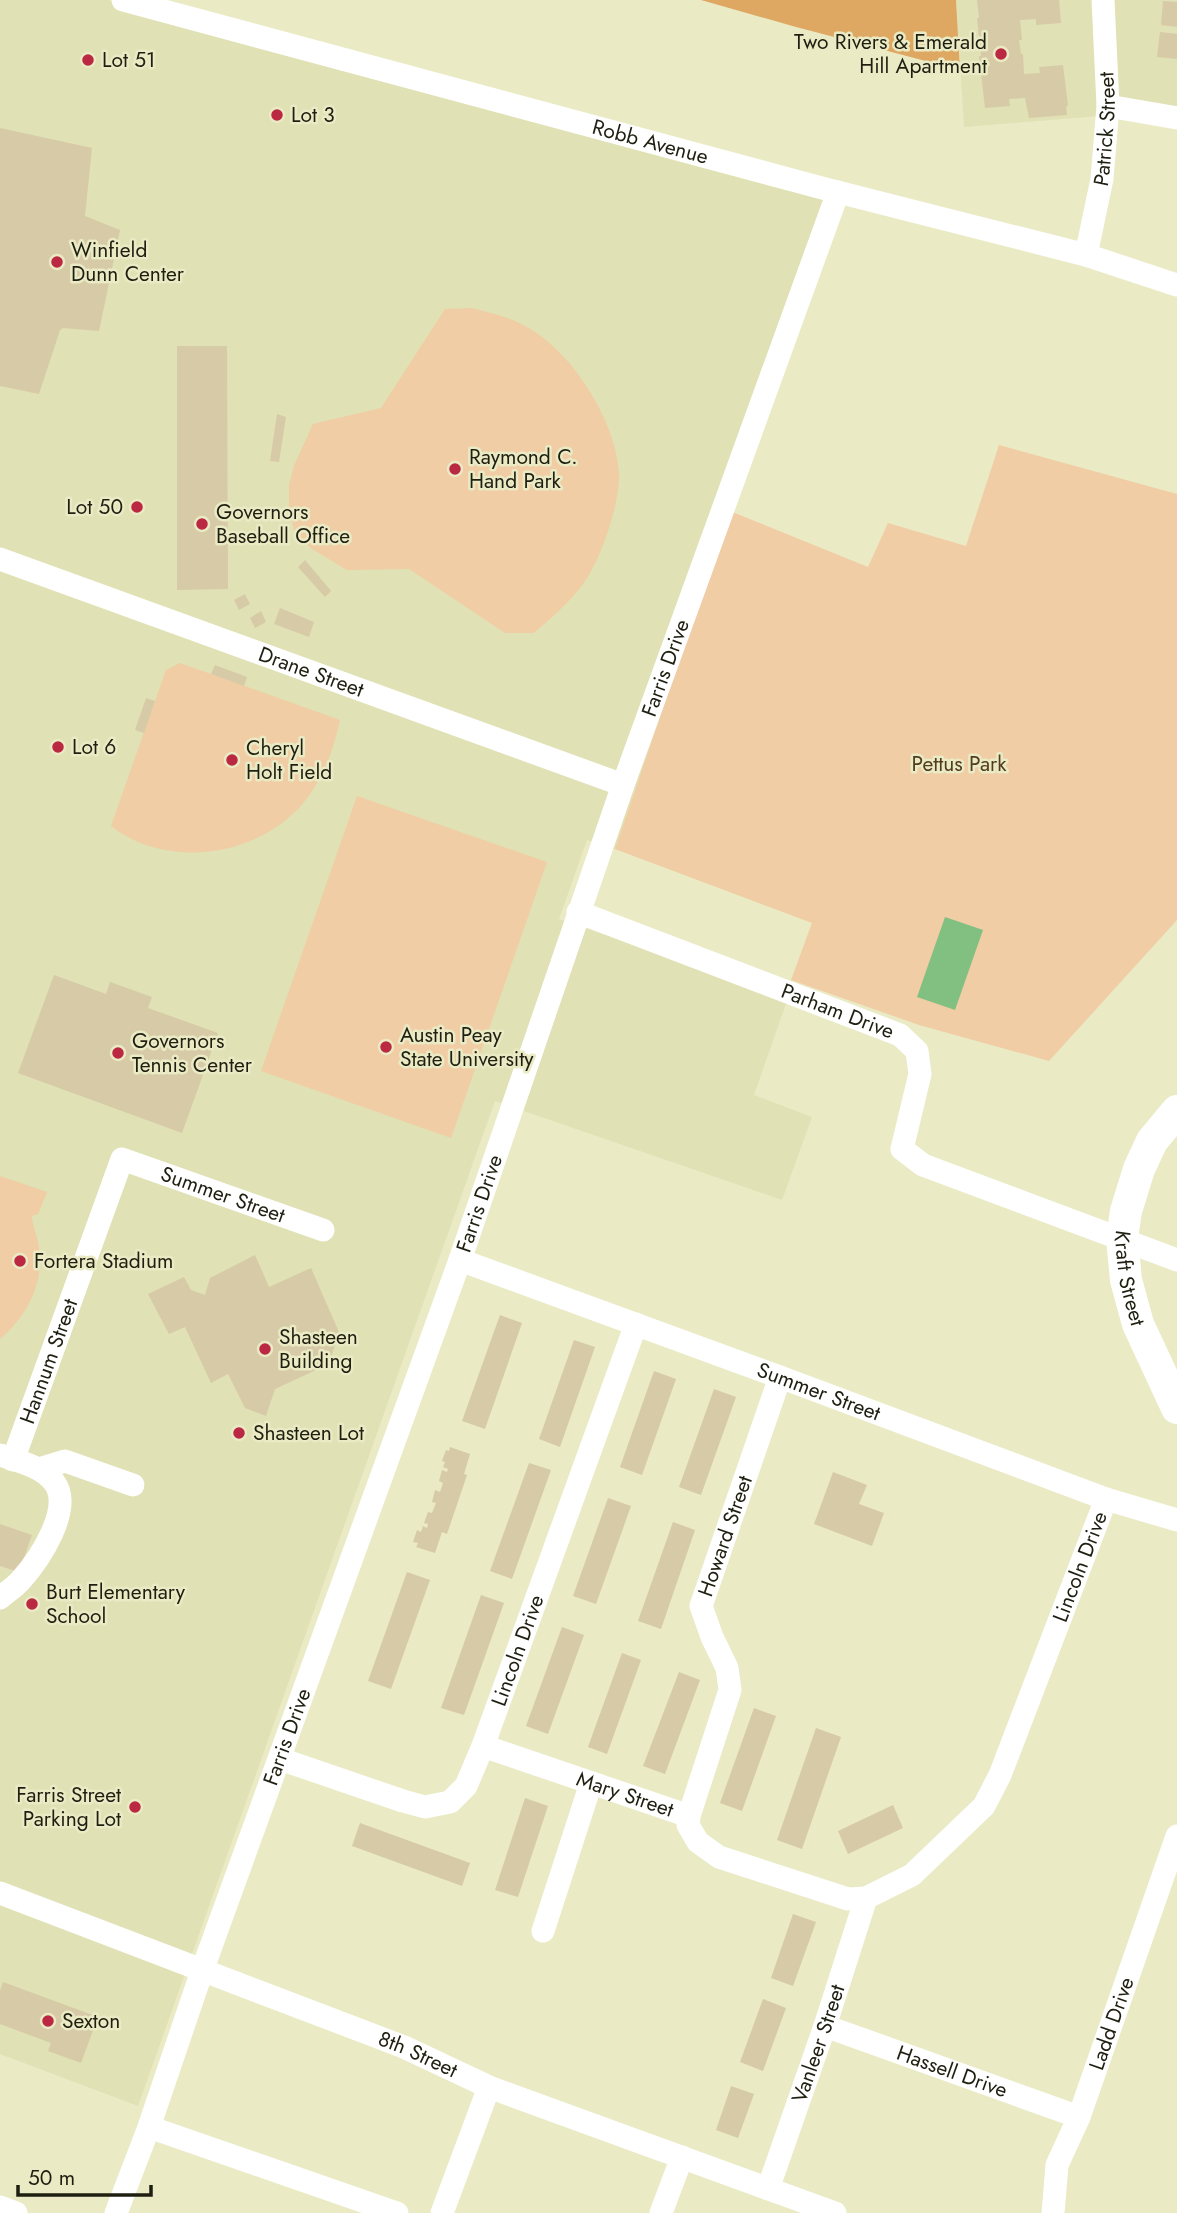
<svg xmlns="http://www.w3.org/2000/svg" width="1177" height="2213" viewBox="0 0 1177 2213" font-family="Jost,sans-serif">
	<rect width="100%" height="100%" fill="#eaeac5"/>
	<!-- built -->
	<g fill="#e0e1b4">
		<path d="M0,0h108l721,199 -99,312 -115,338 -28,-9 -28,79 229,79 -34,97 58,22 -30,83 -287,-99 -357,1005 -138,-52z"/>
		<path d="M956,0h221v123l-65,-8 -148,12z"/>
	</g>
	<!-- green -->
	<g fill="#f0cda4">
		<path d="M472,308c17,5 35,8 51,17 47,23 93,95 96,148 1,30 -18,87 -36,111 -14,19 -32,34 -49,49h-29l-96,-64 -62,1 -35,-21 -17,-16 -6,-23v-25l5,-19 19,-42 68,-16 64,-99z"/>
		<path d="M999,445l178,49v426l-128,141 -130,-36 -128,-45 21,-57 -197,-74 115,-338 138,56 20,-44 78,23z"/>
		<path d="M180,663l160,57c-7,31 -16,57 -36,82 -45,55 -137,68 -193,24l55,-156z"/>
		<path d="M357,796l190,66 -96,276 -190,-67z"/>
		<path d="M0,1176l47,16 -9,22 -6,2c0,10 6,21 7,32 5,36 -12,68 -39,91z"/>
	</g>
	<!-- forest -->
	<path fill="#dfa862" d="M701,0h255l4,70 -164,-43z"/>
	<!-- water -->
	<path fill="#82c082" d="M945,917l38,13 -28,80 -38,-13z"/>
	<!-- building -->
	<g fill="#d7caa7">
		<path d="M977,0h82l2,23 -25,2v-6l-16,1 2,20h-3l2,14h2l1,20 16,-1 -1,-6 24,-2 5,41h-2l1,9 -38,3 -4,-20 -16,1 1,7 -25,2 -6,-52h2l-4,-38h2z"/>
		<path d="M1163,1l14,1v25l-16,-2z"/>
		<path d="M1160,32l17,2v25l-20,-2z"/>
		<path d="M0,128l92,20 -7,68 35,14 -21,101 -36,-3 -3,2 -21,64 -39,-8z"/>
		<path d="M177,346h50l1,243 -51,1z"/>
		<path d="M277,414l9,3 -7,45 -9,-1z"/>
		<path d="M305,560l26,31 -6,6 -27,-30z"/>
		<path d="M245,594l5,10 -11,6 -5,-10z"/>
		<path d="M280,608l34,14 -5,15 -35,-13z"/>
		<path d="M261,611l5,11 -11,6 -5,-10z"/>
		<path d="M215,665l32,12 -3,9 -33,-12z"/>
		<path d="M146,698l9,3 -11,32 -9,-3z"/>
		<path d="M54,975l52,19 4,-12 42,15 -4,11 70,25 -36,100 -164,-60z"/>
		<path d="M255,1255l14,32 42,-19 28,64 -10,32 -54,25 -9,27 -21,-8 -17,-34 -17,9 -26,-56 -16,7 -21,-40 36,-17 7,13 14,5 5,-17z"/>
		<path d="M500,1315l22,8 -37,106 -23,-8z"/>
		<path d="M574,1340l21,7 -35,100 -21,-8z"/>
		<path d="M654,1371l22,8 -34,96 -22,-8z"/>
		<path d="M714,1389l22,8 -35,98 -22,-8z"/>
		<path d="M450,1447l20,7 -6,20 3,1 -20,59 -5,-2 -7,21 -19,-6 2,-4 -5,-1 4,-12 4,2 2,-6 4,2 1,-4 -4,-1 4,-11 4,1 4,-10 -4,-1 3,-12 5,2 3,-9 -4,-2 3,-11 5,2 1,-3 -5,-2 2,-5 -3,-1 4,-11 3,1z"/>
		<path d="M529,1463l22,7 -39,109 -22,-8z"/>
		<path d="M833,1472l34,13 -8,19 25,9 -12,33 -58,-22z"/>
		<path d="M608,1498l23,8 -35,98 -23,-8z"/>
		<path d="M673,1522l22,8 -34,99 -23,-8z"/>
		<path d="M0,1524l32,11 -13,37 -19,-6z"/>
		<path d="M407,1572l23,8 -39,109 -23,-8z"/>
		<path d="M481,1595l23,8 -40,112 -23,-7z"/>
		<path d="M562,1627l22,8 -36,99 -22,-8z"/>
		<path d="M622,1653l19,7 -34,94 -19,-7z"/>
		<path d="M679,1672l21,8 -35,94 -22,-8z"/>
		<path d="M754,1708l22,8 -34,95 -22,-8z"/>
		<path d="M816,1728l25,9 -39,112 -25,-9z"/>
		<path d="M525,1798l23,8 -30,91 -23,-7z"/>
		<path d="M893,1805l10,23 -55,26 -10,-23z"/>
		<path d="M360,1823l110,40 -8,23 -110,-40z"/>
		<path d="M793,1914l23,8 -23,64 -22,-8z"/>
		<path d="M3,1982l95,35 -17,46 -33,-12 3,-8 -51,-19v-33z"/>
		<path d="M763,1999l23,9 -23,63 -23,-9z"/>
		<path d="M731,2086l23,8 -16,44 -22,-8z"/>
	</g>
	<g fill="none" stroke-linecap="round" stroke-linejoin="round">
		<!-- minor -->
		<g stroke="#fff" stroke-width="23">
			<path id="s1" d="M123,0l699,188 264,67 91,30"/>
			<path d="M1108,106l69,12"/>
			<path id="s2" d="M1086,255l16,-76 6,-73 -5,-106"/>
			<path id="s3" d="M0,559l623,226"/>
			<path id="s4" d="M578,912l322,123 17,16 3,23 -18,75 21,16 254,95"/>
			<path id="s5" d="M460,1260l320,117 326,122 71,21"/>
			<path d="M0,1455c18,6 41,11 54,27 20,26 -15,78 -33,98 -6,7 -14,12 -21,18"/>
			<path id="s6" d="M13,1460l109,-301 201,71"/>
			<path d="M39,1469l26,-8 68,24"/>
			<path id="s7" d="M483,1746l206,70 -1,9 10,17 21,15 129,42 18,-1 46,-23 72,-69 16,-31 106,-276"/>
			<path id="s8" d="M280,1759l123,42 22,6 25,-5 16,-16 17,-40 153,-422"/>
			<path id="s9" d="M689,1816l41,-126 -3,-22 -15,-31 -11,-31 79,-229"/>
			<path id="s10" d="M0,1893l404,154 85,40 346,126"/>
			<path d="M543,1931l48,-148"/>
			<path id="s11" d="M825,2026l254,91"/>
			<path d="M149,2127l248,86"/>
			<path id="s12" d="M768,2189l57,-163 41,-128"/>
			<path d="M0,2207l16,6"/>
			<path id="s13" d="M116,2213l33,-86 53,-156 258,-711 163,-475 215,-593"/>
			<path d="M442,2213l47,-126"/>
			<path d="M661,2213l21,-56"/>
			<path id="s14" d="M1053,2213l4,-48 22,-48 98,-281"/>
		</g>
		<!-- highway -->
		<path stroke="#fff" stroke-width="32" id="s15" d="M1177,1111l-25,30 -13,28 -13,42 -4,27 4,42 12,44 39,84"/>
	</g>
	<!-- markers -->
	<g fill="#ba2842" stroke="#eaeac5" stroke-width="2.5">
		<circle cx="1001" cy="54" r="7"/>
		<circle cx="88" cy="60" r="7"/>
		<circle cx="277" cy="115" r="7"/>
		<circle cx="57" cy="262" r="7"/>
		<circle cx="455" cy="469" r="7"/>
		<circle cx="137" cy="507" r="7"/>
		<circle cx="202" cy="524" r="7"/>
		<circle cx="58" cy="747" r="7"/>
		<circle cx="232" cy="760" r="7"/>
		<circle cx="386" cy="1047" r="7"/>
		<circle cx="118" cy="1053" r="7"/>
		<circle cx="20" cy="1261" r="7"/>
		<circle cx="265" cy="1349" r="7"/>
		<circle cx="239" cy="1433" r="7"/>
		<circle cx="32" cy="1604" r="7"/>
		<circle cx="135" cy="1807" r="7"/>
		<circle cx="48" cy="2021" r="7"/>
	</g>
	<g text-anchor="middle" dominant-baseline="central" stroke-width="5" stroke-linejoin="round" paint-order="stroke">
		<!-- poi labels -->
		<g font-size="21" fill="#1f1f11" stroke="#eaeac5" text-anchor="start">
			<text x="987" y="42" text-anchor="end">Two Rivers &amp; Emerald<tspan x="987" dy="24">Hill Apartment</tspan></text>
			<text x="102" y="60">Lot 51</text>
			<text x="291" y="115">Lot 3</text>
			<text x="71" y="250">Winfield<tspan x="71" dy="24">Dunn Center</tspan></text>
			<text x="469" y="457">Raymond C.<tspan x="469" dy="24">Hand Park</tspan></text>
			<text x="123" y="507" text-anchor="end">Lot 50</text>
			<text x="216" y="512">Governors<tspan x="216" dy="24">Baseball Office</tspan></text>
			<text x="72" y="747">Lot 6</text>
			<text x="246" y="748">Cheryl<tspan x="246" dy="24">Holt Field</tspan></text>
			<text x="400" y="1035">Austin Peay<tspan x="400" dy="24">State University</tspan></text>
			<text x="132" y="1041">Governors<tspan x="132" dy="24">Tennis Center</tspan></text>
			<text x="34" y="1261">Fortera Stadium</text>
			<text x="279" y="1337">Shasteen<tspan x="279" dy="24">Building</tspan></text>
			<text x="253" y="1433">Shasteen Lot</text>
			<text x="46" y="1592">Burt Elementary<tspan x="46" dy="24">School</tspan></text>
			<text x="121" y="1795" text-anchor="end">Farris Street<tspan x="121" dy="24">Parking Lot</tspan></text>
			<text x="62" y="2021">Sexton</text>
		</g>
		<!-- street labels -->
		<g font-size="21" fill="#1f1f11" stroke="#eaeac5">
			<text stroke="none"><textPath href="#s2" startOffset="128">Patrick Street</textPath></text>
			<text stroke="none"><textPath href="#s1" startOffset="546">Robb Avenue</textPath></text>
			<text stroke="none"><textPath href="#s13" startOffset="1640">Farris Drive</textPath></text>
			<text stroke="none"><textPath href="#s3" startOffset="331">Drane Street</textPath></text>
			<text stroke="none"><textPath href="#s4" startOffset="278">Parham Drive</textPath></text>
			<text stroke="none"><textPath href="#s6" startOffset="427">Summer Street</textPath></text>
			<text stroke="none"><textPath href="#s13" startOffset="1073">Farris Drive</textPath></text>
			<text stroke="none"><textPath href="#s15" startOffset="182">Kraft Street</textPath></text>
			<text stroke="none"><textPath href="#s6" startOffset="105">Hannum Street</textPath></text>
			<text stroke="none"><textPath href="#s5" startOffset="382">Summer Street</textPath></text>
			<text stroke="none"><textPath href="#s9" startOffset="296">Howard Street</textPath></text>
			<text stroke="none"><textPath href="#s7" startOffset="835">Lincoln Drive</textPath></text>
			<text stroke="none"><textPath href="#s8" startOffset="346">Lincoln Drive</textPath></text>
			<text stroke="none"><textPath href="#s13" startOffset="506">Farris Drive</textPath></text>
			<text stroke="none"><textPath href="#s7" startOffset="150">Mary Street</textPath></text>
			<text stroke="none"><textPath href="#s14" startOffset="200">Ladd Drive</textPath></text>
			<text stroke="none"><textPath href="#s12" startOffset="154">Vanleer Street</textPath></text>
			<text stroke="none"><textPath href="#s10" startOffset="448">8th Street</textPath></text>
			<text stroke="none"><textPath href="#s11" startOffset="135">Hassell Drive</textPath></text>
		</g>
		<!-- park labels -->
		<g font-size="21" fill="#533b1d" stroke="#eaeac5">
			<text x="959" y="764">Pettus Park</text>
		</g>
	</g>
	<!-- scale -->
	<path d="M18 2185v10h133v-10" fill="none" stroke="#1f1f11" stroke-width="3.5"/>
	<text x="28" y="2185" font-size="21" fill="#1f1f11" stroke="#eaeac5" stroke-width="5" paint-order="stroke">50 m</text>
</svg>
